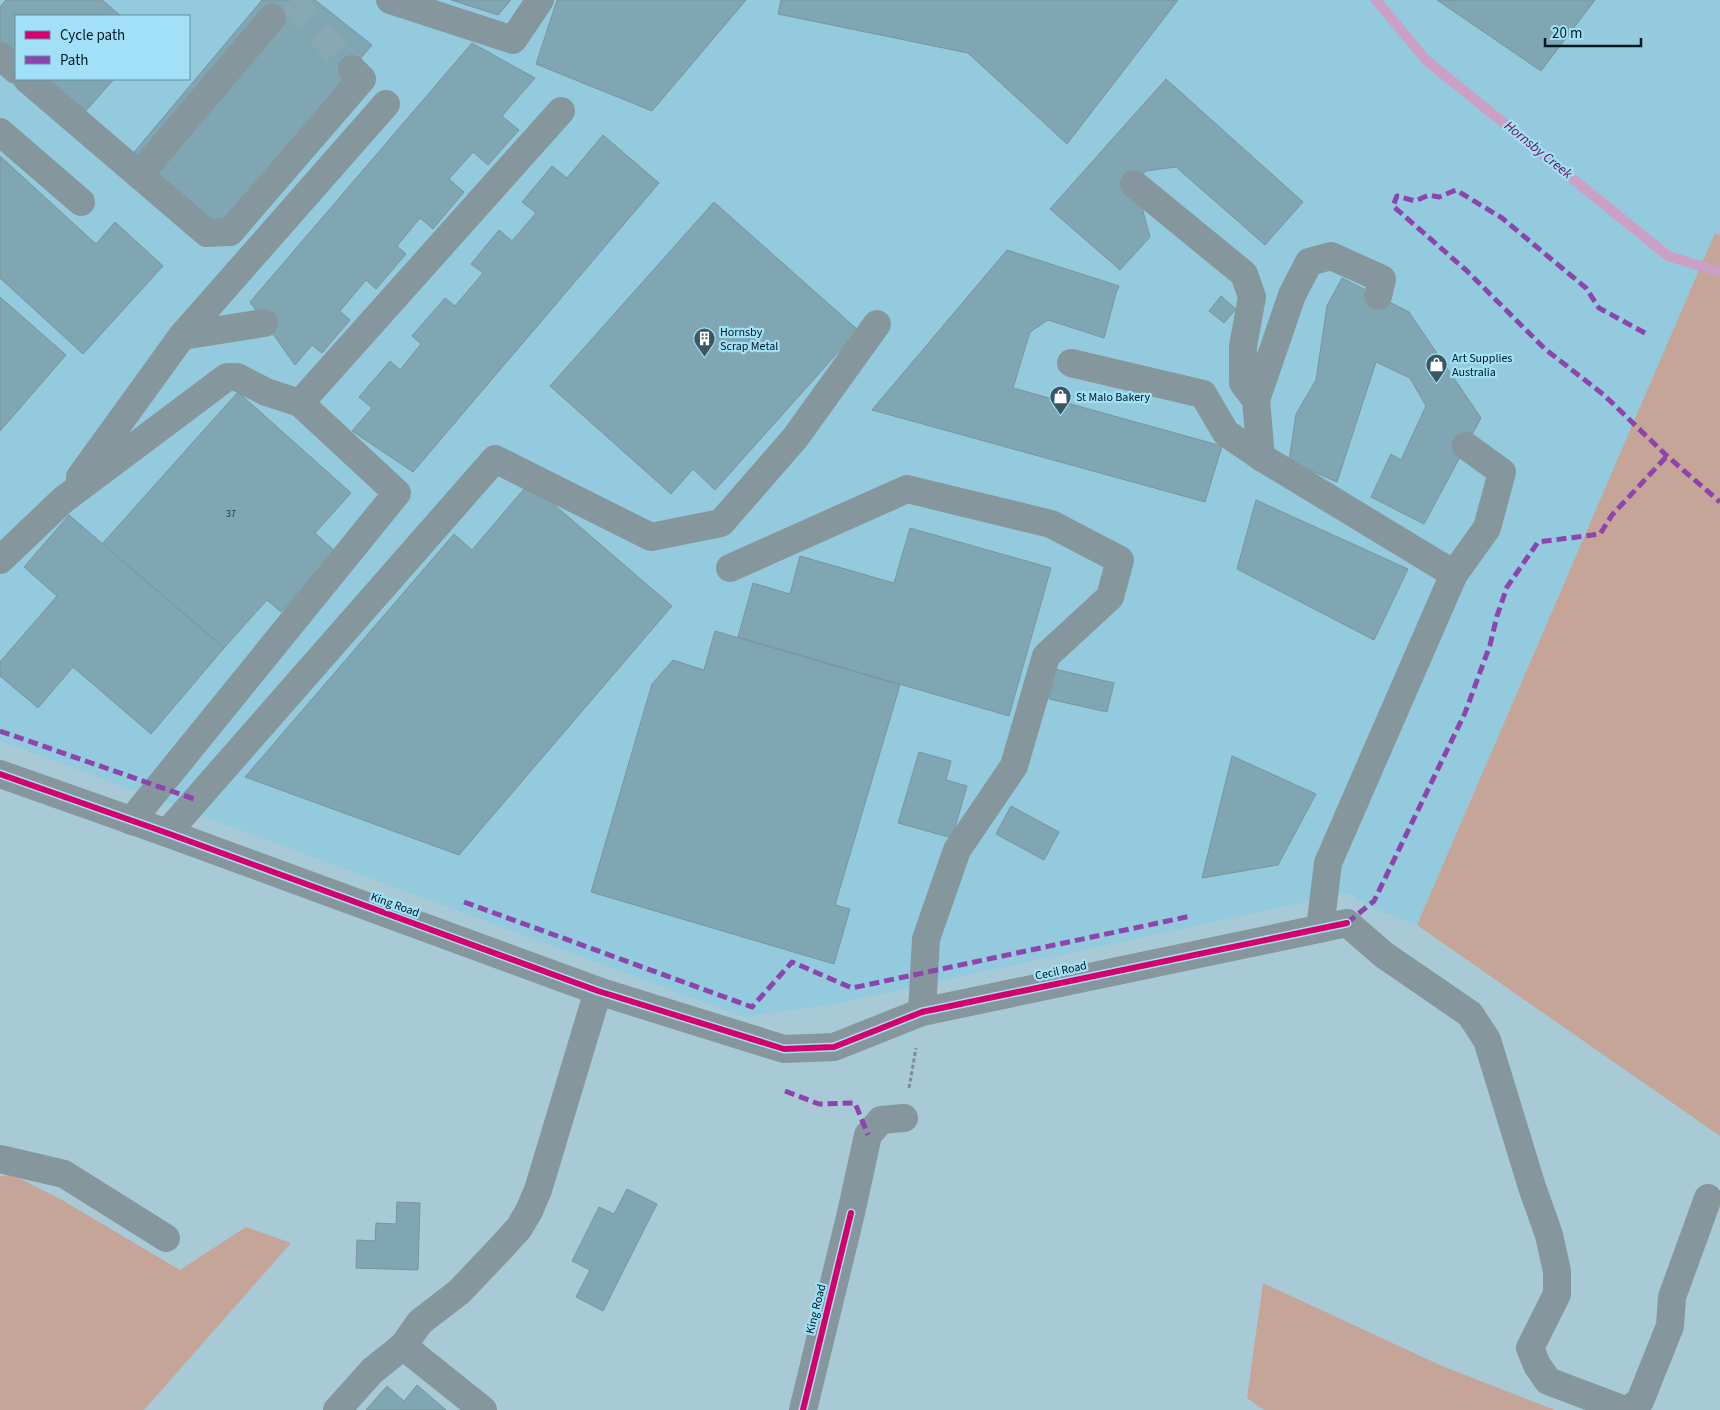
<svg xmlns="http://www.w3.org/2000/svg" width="1720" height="1410" viewBox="0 0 1720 1410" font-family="'Source Sans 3',sans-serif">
	<rect width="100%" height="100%" fill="#a8cad6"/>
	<!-- built -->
	<path fill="#93cade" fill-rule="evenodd" d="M0,0h1720v235l-5,-2 -298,692 -42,-16 -28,-16 -512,111 -91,13 -744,-276zM16,16h173v63h-173z"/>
	<!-- green -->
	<g fill="#c4a598">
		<path d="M1715,233l5,2v901l-303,-211z"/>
		<path d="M13,1175l49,25 118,70 66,-43 45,16 -147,167h-144v-234z"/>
		<path d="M1263,1283l179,83 113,44h-291l-17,-12z"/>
	</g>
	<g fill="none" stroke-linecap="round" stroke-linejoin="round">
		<!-- stream -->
		<path stroke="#cc9fc5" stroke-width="10" d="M1376,0l50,60 242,196 52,16"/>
	</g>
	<!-- building -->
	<g fill="#7fa6b2" stroke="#79959e">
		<path d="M6,0h96l19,16h-105v40l-16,-14v-35z"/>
		<path d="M262,0h53l57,45 -146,173 -19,3 -77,-64z"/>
		<path d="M451,0h60l-13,15z"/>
		<path d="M557,0h189l-94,111 -116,-47z"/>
		<path d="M781,0h397l-111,144 -99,-91 -190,-39z"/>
		<path d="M1437,0h158l-54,71z"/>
		<path d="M472,43l63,35 -33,38 17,14 -31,35 -15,-13 -24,27 15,13 -31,37 -13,-11 -23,28 9,8 -30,35 -10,-9 -26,31 10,9 -28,33 -10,-8 -17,20 -45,-63z"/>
		<path d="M43,79h71l-30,34z"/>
		<path d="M1166,79l137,123 -38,43 -89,-78 -30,4 -18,20 13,13 9,33 -30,33 -70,-61z"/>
		<path d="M603,135l56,48 -246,289 -61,-41 20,-23 -13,-11 31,-36 10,9 21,-26 -9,-8 33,-38 10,8 28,-33 -12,-9 28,-34 13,11 24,-28 -14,-11 30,-36 15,12z"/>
		<path d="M0,156l96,88 19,-22 48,44 -80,88 -83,-76z"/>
		<path d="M714,202l144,128 -143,160 -22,-21 -22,25 -121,-108z"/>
		<path d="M1007,250l112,36 -3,7 -12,45 -56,-18 -18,12 -17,56 209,58 -17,56 -333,-92z"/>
		<path d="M1342,278l67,34 72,106 -57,106 -53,-27 20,-43 10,6 25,-54 -16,-28 -34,-16 -39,120 -48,-21 7,-47 20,-34 11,-74z"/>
		<path d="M1221,296l15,13 -12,14 -15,-12z"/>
		<path d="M0,297l66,58 -66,76z"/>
		<path d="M238,392l113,101 -36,40 21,19 -55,60 -14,-12 -43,48 -122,-104z"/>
		<path d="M529,483l143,123 -213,249 -214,-78 209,-243 18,16z"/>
		<path d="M1256,500l152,69 -34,71 -137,-71z"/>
		<path d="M69,515l155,133 -73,86 -78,-67 -35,41 -38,-32v-14l57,-66 -33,-29z"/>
		<path d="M910,528l141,40 -42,148 -271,-79 15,-54 37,11 10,-38 94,27z"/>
		<path d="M715,631l185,54 -65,220 15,4 -16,55 -243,-72 61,-208 21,-24 31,10z"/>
		<path d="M1055,669l59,14 -7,29 -58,-13z"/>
		<path d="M919,752l32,9 -5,19 21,6 -15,52 -54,-15z"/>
		<path d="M1232,756l84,38 -38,71 -76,13z"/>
		<path d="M1011,806l48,26 -15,28 -48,-26z"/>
		<path d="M627,1189l30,15 -54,107 -27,-14 14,-27 -18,-9 27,-54 15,7z"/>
		<path d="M397,1202l23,1 -2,67 -62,-2 1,-28 18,1 1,-18 20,1z"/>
		<path d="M417,1385l29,25h-80l21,-24 17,15z"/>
	</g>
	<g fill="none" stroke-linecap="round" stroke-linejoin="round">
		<!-- minor-tunnel -->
		<path stroke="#87a7b2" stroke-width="28" stroke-dasharray="28 14" stroke-linecap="butt" d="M291,0l61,69"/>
		<!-- path -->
		<path stroke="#7d8e95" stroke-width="3" stroke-dasharray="4 2.5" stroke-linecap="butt" d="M909,1088l7,-40"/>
		<!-- minor -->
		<g stroke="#85969c" stroke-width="28">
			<path d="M390,0l123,40 27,-40"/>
			<path d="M0,56l16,14"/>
			<path d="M27,79l180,154 23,-1 132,-153 -10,-10"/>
			<path d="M0,132l81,70"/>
			<path d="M139,175l133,-157"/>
			<path d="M1134,184l110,90 8,23 -9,49v37l13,17 5,57"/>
			<path d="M182,336l204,-232"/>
			<path d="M1071,363l132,31 23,39 35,24 193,117"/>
			<path d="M1256,400l36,-105 17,-33 22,-6 51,23 -4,17"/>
			<path d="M80,477l102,-141 82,-13"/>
			<path d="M0,560l63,-60 164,-123h10l29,15 34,11 261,-292"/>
			<path d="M730,568l177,-79 144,35 69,36 -10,37 -64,59 -32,110 -57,84 -31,89 -4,73"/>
			<path d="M0,774l167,59 431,158 186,58 50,-2 88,-35 425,-89 37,32 86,59 17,26 45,147 17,48 8,36v23l-27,54 7,17 11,16 77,29"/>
			<path d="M131,821l266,-328 -97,-90"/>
			<path d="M167,833l328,-374 156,78 70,-14 74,-85 82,-114"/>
			<path d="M1320,929l8,-66 126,-289 33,-46 15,-56 -36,-26"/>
			<path d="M0,1159l64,15 102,64"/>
			<path d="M403,1346l80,64"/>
			<path d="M337,1410l35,-39 31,-25 17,-24 39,-30 40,-42 20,-22 10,-17 9,-21 60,-199"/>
			<path d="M803,1410l48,-197 17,-78 13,-15 23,-2"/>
			<path d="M1628,1410l12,-9 30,-75 2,-29 36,-99"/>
		</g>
		<!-- quiet -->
		<g stroke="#8e44ad" stroke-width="5" stroke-dasharray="10 5" stroke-linecap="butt">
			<path d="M1645,333l-46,-25 -13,-20 -84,-70 -46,-28 -17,7 -10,-2 -14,6 -18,-5 -4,10 74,65 78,78 59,46 63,61 53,46"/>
			<path d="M0,731l197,69"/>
			<path d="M464,902l288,105 40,-45 60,26 339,-72"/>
			<path d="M1347,923l27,-22 91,-188 25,-68 7,-29 10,-29 31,-45 62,-8 12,-19 55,-59"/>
			<path d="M785,1091l34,13 36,-1 13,32"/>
		</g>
		<defs>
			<g id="cycleway">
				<path d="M0,774l167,59 431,158 186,58 50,-2 88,-35 425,-89"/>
				<path d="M803,1410l48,-197"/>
			</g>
		</defs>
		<!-- cycleway casing -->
		<use href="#cycleway" stroke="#a1e0f7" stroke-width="9"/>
		<!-- cycleway -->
		<use href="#cycleway" stroke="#d6006c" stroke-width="6"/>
	</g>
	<!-- icons -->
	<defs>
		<symbol id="building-pin" viewBox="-11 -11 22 30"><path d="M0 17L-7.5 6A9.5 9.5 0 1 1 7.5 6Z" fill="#3b5761" stroke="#a1e0f7"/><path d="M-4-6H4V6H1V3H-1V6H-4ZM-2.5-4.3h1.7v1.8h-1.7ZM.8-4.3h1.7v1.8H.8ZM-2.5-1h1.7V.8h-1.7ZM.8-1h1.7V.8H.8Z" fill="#fff"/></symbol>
		<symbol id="shop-pin" viewBox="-11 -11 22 30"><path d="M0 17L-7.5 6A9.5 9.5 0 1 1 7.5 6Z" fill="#3b5761" stroke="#a1e0f7"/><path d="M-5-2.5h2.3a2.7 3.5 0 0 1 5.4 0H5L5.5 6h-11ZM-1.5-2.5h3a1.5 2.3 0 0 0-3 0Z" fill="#fff"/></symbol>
	</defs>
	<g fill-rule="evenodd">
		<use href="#building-pin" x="692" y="326" width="25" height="34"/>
		<use href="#shop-pin" x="1424" y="352" width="25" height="34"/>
		<use href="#shop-pin" x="1048" y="384" width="25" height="34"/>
	</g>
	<g text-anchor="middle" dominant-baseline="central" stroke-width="4.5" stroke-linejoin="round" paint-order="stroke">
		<!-- number labels -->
		<g font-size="10" fill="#203c46">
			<text x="231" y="514">37</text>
		</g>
		<!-- poi labels -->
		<g font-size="12" fill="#011922" stroke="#a1e0f7" text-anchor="start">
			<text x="720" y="332">Hornsby<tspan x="720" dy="14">Scrap Metal</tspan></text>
			<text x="1452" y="358">Art Supplies<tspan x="1452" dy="14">Australia</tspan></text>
			<text x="1076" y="397">St Malo Bakery</text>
		</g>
		<!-- street labels -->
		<g font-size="12" fill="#011922" stroke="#a1e0f7">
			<text transform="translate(395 905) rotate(20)">King Road</text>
			<text transform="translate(1061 971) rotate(-12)">Cecil Road</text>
			<text transform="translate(816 1309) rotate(-76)">King Road</text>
		</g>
		<!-- water labels -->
		<g font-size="14" font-style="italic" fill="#6d0e53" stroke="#a1e0f7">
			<text transform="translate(1538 150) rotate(39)">Hornsby Creek</text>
		</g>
	</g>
	<!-- legend -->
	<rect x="15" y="15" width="175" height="65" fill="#a1e0f7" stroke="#6190a2"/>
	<rect x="25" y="31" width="25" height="8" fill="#d6006c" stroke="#6190a2"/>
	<text x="60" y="40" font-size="15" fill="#011922">Cycle path</text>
	<rect x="25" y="56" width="25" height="8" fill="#8e44ad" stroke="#6190a2"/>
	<text x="60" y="65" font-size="15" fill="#011922">Path</text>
	<!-- scale -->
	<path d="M1545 38v8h96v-8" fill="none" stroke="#011922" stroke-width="2.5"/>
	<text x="1552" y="38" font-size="15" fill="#011922" stroke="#a1e0f7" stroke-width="4" paint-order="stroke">20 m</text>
</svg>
